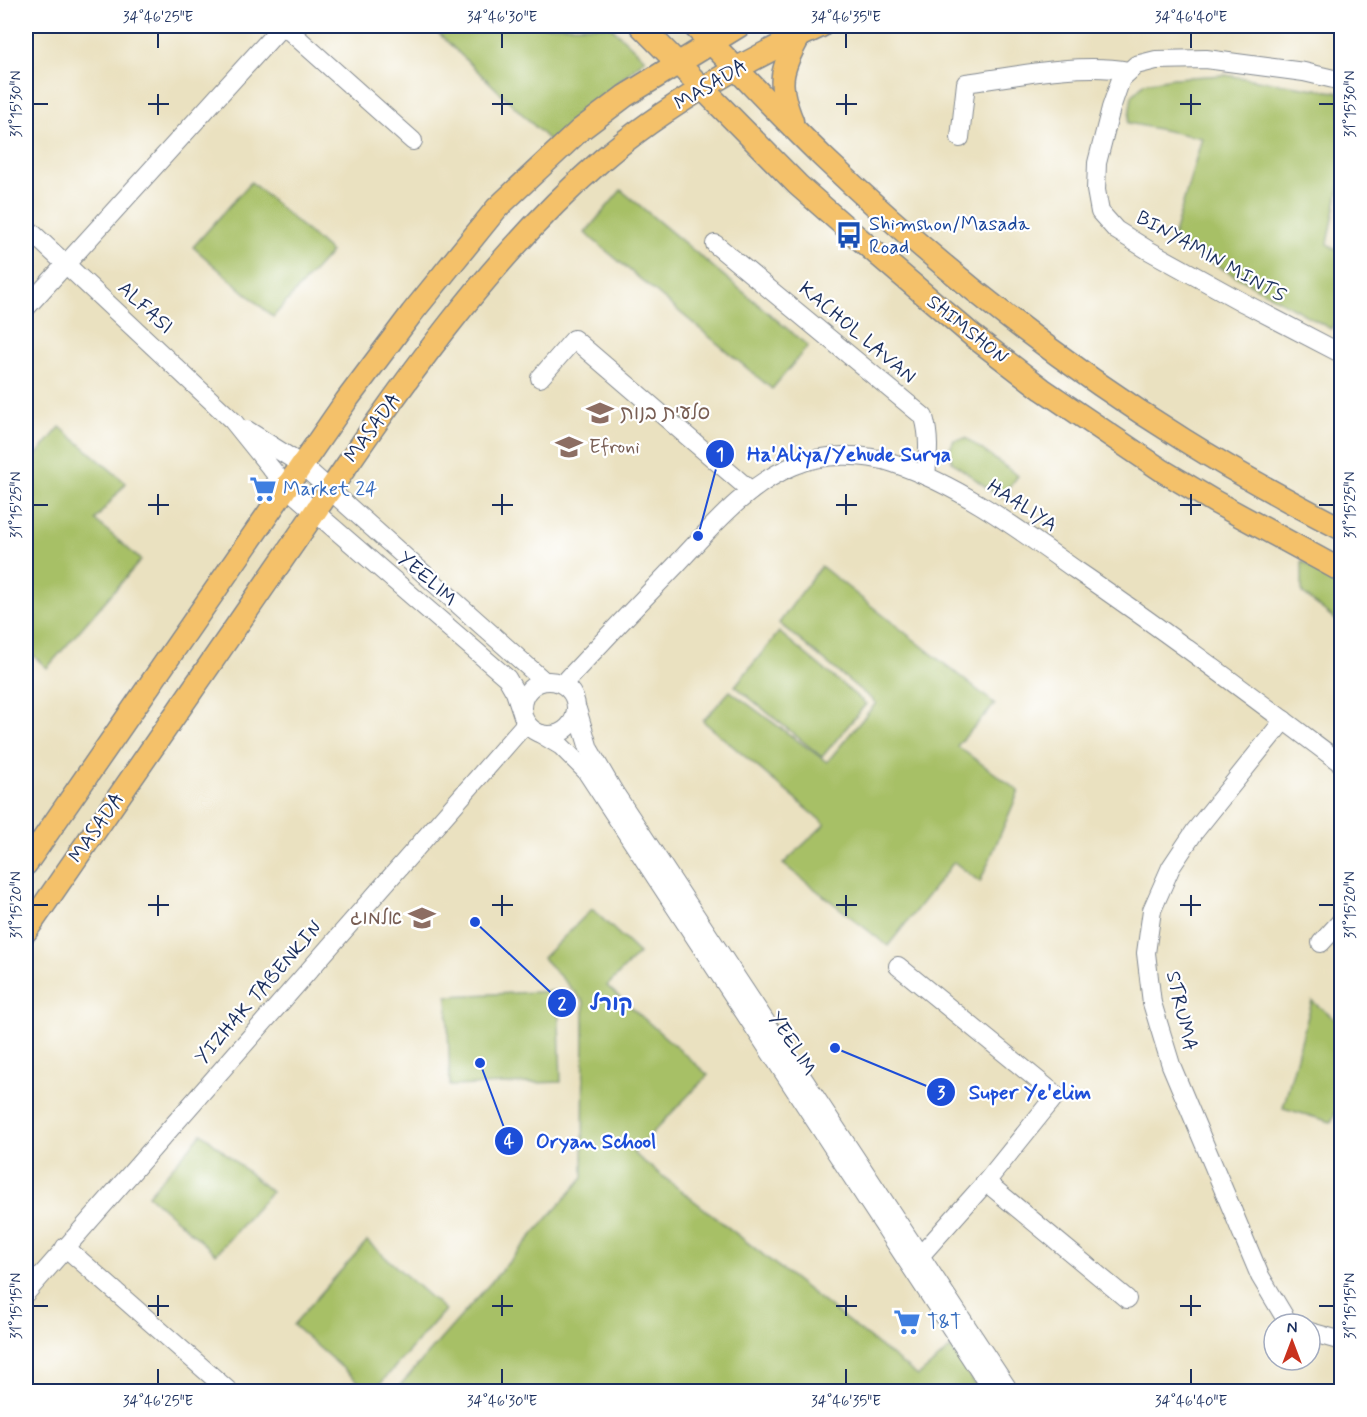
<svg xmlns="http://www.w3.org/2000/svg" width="1367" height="1417" viewBox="0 0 1367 1417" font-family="Mynerve,'Playpen Sans Hebrew',sans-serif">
	<rect width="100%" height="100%" fill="#fff"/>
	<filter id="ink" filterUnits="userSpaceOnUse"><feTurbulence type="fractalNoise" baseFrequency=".0167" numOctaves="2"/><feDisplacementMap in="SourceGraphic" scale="12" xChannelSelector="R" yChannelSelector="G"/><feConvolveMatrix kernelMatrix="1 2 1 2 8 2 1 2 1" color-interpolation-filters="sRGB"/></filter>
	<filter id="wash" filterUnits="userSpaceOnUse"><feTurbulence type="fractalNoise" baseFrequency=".008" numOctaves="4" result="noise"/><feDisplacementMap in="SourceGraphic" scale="24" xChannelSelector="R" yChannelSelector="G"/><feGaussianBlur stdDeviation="1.35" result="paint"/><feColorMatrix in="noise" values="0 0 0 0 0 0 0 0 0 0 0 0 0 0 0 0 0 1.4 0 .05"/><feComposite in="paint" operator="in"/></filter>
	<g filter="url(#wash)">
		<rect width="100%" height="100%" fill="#eae1c0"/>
		<!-- green -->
		<g fill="#a7c066" stroke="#617862" stroke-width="1.5">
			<path d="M431,26h179l35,33 -95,82z"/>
			<path d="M1225,75l116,18v85l-13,66 13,10v56l-10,19 -159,-88 30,-103 -74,-15 4,-27 12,-13 29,-5z"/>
			<path d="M251,182l80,70 -58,65 -80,-70z"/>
			<path d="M621,190l187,156 -36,43 -187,-156z"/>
			<path d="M60,427l66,56 -31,37 46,40 -94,108 -21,-19v-182z"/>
			<path d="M966,438l52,38 -17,22 -49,-36 -3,-11 5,-11z"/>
			<path d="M1302,561l39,22v41l-39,-31z"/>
			<path d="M821,566l174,138 -38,42 62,45 -39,91 -26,-20 -66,84 -105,-82 42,-40 -122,-103 27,-30 97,71 49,-59 -97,-80z"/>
			<path d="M779,632l87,72 -44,53 -87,-71z"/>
			<path d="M592,909l47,44 -32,33 101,89 -75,78 285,223 33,-28 28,43h-584l188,-213 1,-176 -41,-44z"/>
			<path d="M558,991l3,91 -111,4 -3,-90z"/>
			<path d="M1312,1001l29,23v77l-10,21 -48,-14z"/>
			<path d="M202,1133l69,59 -55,62 -68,-59z"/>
			<path d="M367,1241l78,69 -72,82 -4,-1 -76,-66z"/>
		</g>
	</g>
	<g filter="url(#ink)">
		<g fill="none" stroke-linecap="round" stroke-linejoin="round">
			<defs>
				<g id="minor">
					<path d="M284,26l129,115"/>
					<path d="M1342,81l-38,-9 -98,-13 -50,1 -20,5 -15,14 -10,29 -14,55 -1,27 4,22 16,18 32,20 96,53 98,51"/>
					<path d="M960,138l6,-55c51,-7 112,-21 163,-12"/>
					<path d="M26,227l207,194 53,66 221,191 8,14 8,24"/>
					<path d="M715,244l209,173c6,21 4,38 2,59"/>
					<path d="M26,308l256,-282"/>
					<path d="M540,378l34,-39 177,152"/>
					<path d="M247,430l55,35 242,216"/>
					<circle cx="549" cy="708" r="27"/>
					<path d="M563,684c37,-40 75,-80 113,-119 35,-37 69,-79 117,-99 30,-13 69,-13 100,-3 68,23 125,66 183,107 91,62 178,128 266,194"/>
					<path d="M577,709l12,40 25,43 396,600"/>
					<path d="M1284,720l-89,111 -24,36 -19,43 -6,43 6,50 19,62 89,211 27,45 7,3"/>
					<path d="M541,734l20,12 25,25 407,621"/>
					<path d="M1321,943l21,-23"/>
					<path d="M898,966l158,129 -70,87 -66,74"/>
					<path d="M986,1182l141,117"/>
					<path d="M65,1247l165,145"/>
					<path d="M26,1293l500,-570"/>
					<path d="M1310,1332l32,9"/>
				</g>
				<g id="major">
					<path d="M641,26l157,159 51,45 124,106 69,53 121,82 52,31 127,69"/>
					<path d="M694,26c44,43 85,89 130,132 110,105 231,202 360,282 51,32 104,61 158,89"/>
					<path d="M792,121c-15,-37 -12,-50 7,-84"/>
					<path d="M26,864l320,-463 66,-88 85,-105 83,-78 45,-34 114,-70"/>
					<path d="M26,931c89,-127 176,-256 265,-384 93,-136 186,-278 311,-387 60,-52 147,-102 219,-134"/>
				</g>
			</defs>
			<!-- minor casing -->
			<use href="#minor" stroke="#82888f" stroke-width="20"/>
			<!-- major casing -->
			<use href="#major" stroke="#82888f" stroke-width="25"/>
			<!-- minor -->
			<use href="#minor" stroke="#fff" stroke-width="18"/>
			<!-- major -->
			<use href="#major" stroke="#f4c16a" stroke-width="22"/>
		</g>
	</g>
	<!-- ticks -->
	<path fill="none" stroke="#1b2f5e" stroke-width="2" d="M158,33v15M502,33v15M846,33v15M1191,33v15M158,94v21M502,94v21M846,94v21M1191,94v21M33,104h15M148,104h21M492,104h21M836,104h21M1180,104h21M1319,104h15M158,494v21M502,494v21M846,494v21M1191,494v21M33,505h15M148,505h21M492,505h21M836,505h21M1180,505h21M1319,505h15M158,895v21M502,895v21M846,895v21M1191,895v21M33,905h15M148,905h21M492,905h21M836,905h21M1180,905h21M1319,905h15M158,1295v21M502,1295v21M846,1295v21M1191,1295v21M33,1306h15M148,1306h21M492,1306h21M836,1306h21M1180,1306h21M1319,1306h15M158,1369v15M502,1369v15M846,1369v15M1191,1369v15"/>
	<!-- icons -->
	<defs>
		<symbol id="bus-bare" viewBox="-9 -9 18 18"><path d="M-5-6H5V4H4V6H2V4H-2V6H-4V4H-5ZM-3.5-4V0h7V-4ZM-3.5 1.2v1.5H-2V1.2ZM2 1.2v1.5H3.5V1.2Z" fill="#1a4fb4" stroke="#fff" stroke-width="2.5" paint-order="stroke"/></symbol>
		<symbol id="school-bare" viewBox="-9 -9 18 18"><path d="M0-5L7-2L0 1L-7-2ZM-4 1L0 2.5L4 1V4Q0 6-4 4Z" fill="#8d6e63" stroke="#fff" stroke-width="2.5" paint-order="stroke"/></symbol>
		<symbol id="supermarket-bare" viewBox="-9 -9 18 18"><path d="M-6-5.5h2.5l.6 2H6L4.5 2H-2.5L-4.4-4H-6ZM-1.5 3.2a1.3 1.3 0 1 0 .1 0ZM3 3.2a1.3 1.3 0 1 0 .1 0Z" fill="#3f7fe0" stroke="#fff" stroke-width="2.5" paint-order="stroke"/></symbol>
	</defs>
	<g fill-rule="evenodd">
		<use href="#bus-bare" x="830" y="216" width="38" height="38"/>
		<use href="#school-bare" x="581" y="394" width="38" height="38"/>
		<use href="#school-bare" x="550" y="428" width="38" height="38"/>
		<use href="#supermarket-bare" x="244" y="470" width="38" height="38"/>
		<use href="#school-bare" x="403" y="899" width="38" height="38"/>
		<use href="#supermarket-bare" x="888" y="1303" width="38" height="38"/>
	</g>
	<g text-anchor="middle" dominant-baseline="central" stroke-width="4.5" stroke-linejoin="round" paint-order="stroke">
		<!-- street labels -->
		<g font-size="20" fill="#1b2f5e" stroke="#fff">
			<text transform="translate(711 85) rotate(-31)">MASADA</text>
			<text transform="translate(1211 257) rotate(29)">BINYAMIN MINTS</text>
			<text transform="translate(145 308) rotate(43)">ALFASI</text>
			<text transform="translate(967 330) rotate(39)">SHIMSHON</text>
			<text transform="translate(857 333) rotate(40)">KACHOL LAVAN</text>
			<text transform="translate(373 428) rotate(-54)">MASADA</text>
			<text transform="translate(1022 506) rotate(33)">HAALIYA</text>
			<text transform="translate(427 579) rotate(41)">YEELIM</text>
			<text transform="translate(97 828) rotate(-55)">MASADA</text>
			<text transform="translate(259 993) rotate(-49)">YIZHAK TABENKIN</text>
			<text transform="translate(1181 1011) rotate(77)">STRUMA</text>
			<text transform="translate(792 1044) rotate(57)">YEELIM</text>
		</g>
		<!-- transit labels -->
		<g font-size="20" fill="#164399" stroke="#fff" text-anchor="start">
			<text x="869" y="224">Shimshon/Masada<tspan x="869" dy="23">Road</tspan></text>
		</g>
		<!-- education labels -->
		<g font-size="20" fill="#785e54" stroke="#fff" text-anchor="start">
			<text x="620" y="413">סלעית בנות</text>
			<text x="589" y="447">Efroni</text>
			<text x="402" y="918" text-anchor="end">אלמוג</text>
		</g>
		<!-- shop labels -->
		<g font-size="20" fill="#366cbe" stroke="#fff" text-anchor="start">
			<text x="283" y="489">Market 24</text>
			<text x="927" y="1322">T&amp;T</text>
		</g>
	</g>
	<!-- callouts -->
	<path fill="none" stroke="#1d4ed8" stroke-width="2" d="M698 536L720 454M475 922L562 1003M835 1048L941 1092M480 1063L509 1141"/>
	<g fill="#1d4ed8" stroke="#fff" stroke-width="2">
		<circle cx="698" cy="536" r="6"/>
		<circle cx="475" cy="922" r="6"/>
		<circle cx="835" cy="1048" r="6"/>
		<circle cx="480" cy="1063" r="6"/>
		<circle cx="720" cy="454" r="15"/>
		<circle cx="562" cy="1003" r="15"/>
		<circle cx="941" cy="1092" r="15"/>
		<circle cx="509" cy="1141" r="15"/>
	</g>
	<g font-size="18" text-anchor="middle" font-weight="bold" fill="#fff">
		<text x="720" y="460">1</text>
		<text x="562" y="1009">2</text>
		<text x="941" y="1098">3</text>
		<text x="509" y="1147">4</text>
	</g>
	<g font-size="21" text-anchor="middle" font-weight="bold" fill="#1d4ed8" stroke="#fff" stroke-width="4.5" stroke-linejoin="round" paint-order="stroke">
		<text x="849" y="461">Ha'Aliya/Yehude Surya</text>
		<text x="611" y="1010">קורל</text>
		<text x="1030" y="1099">Super Ye'elim</text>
		<text x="596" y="1148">Oryan School</text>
	</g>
	<!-- margin -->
	<rect width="1367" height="1417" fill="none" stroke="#fff" stroke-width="66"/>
	<!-- north arrow -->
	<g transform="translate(1292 1342)"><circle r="28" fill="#ffffff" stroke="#a4acbf" stroke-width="1.5"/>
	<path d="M0-4.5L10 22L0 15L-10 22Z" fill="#c8321e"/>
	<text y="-9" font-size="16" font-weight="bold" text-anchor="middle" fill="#1b2f5e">N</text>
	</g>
	<rect x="33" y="33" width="1301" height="1351" fill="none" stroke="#1b2f5e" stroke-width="2"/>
	<g font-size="15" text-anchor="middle" fill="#1b2f5e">
		<text x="158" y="22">34°46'25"E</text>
		<text x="502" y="22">34°46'30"E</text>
		<text x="846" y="22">34°46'35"E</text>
		<text x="1191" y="22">34°46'40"E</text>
		<text transform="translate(16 104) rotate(-90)" y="5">31°15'30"N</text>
		<text transform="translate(1350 104) rotate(-90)" y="5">31°15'30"N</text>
		<text transform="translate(16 505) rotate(-90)" y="5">31°15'25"N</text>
		<text transform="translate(1350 505) rotate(-90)" y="5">31°15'25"N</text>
		<text transform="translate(16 905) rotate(-90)" y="5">31°15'20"N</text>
		<text transform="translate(1350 905) rotate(-90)" y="5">31°15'20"N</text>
		<text transform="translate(16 1306) rotate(-90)" y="5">31°15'15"N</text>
		<text transform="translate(1350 1306) rotate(-90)" y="5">31°15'15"N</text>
		<text x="158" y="1406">34°46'25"E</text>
		<text x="502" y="1406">34°46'30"E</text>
		<text x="846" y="1406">34°46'35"E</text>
		<text x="1191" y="1406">34°46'40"E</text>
	</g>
</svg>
